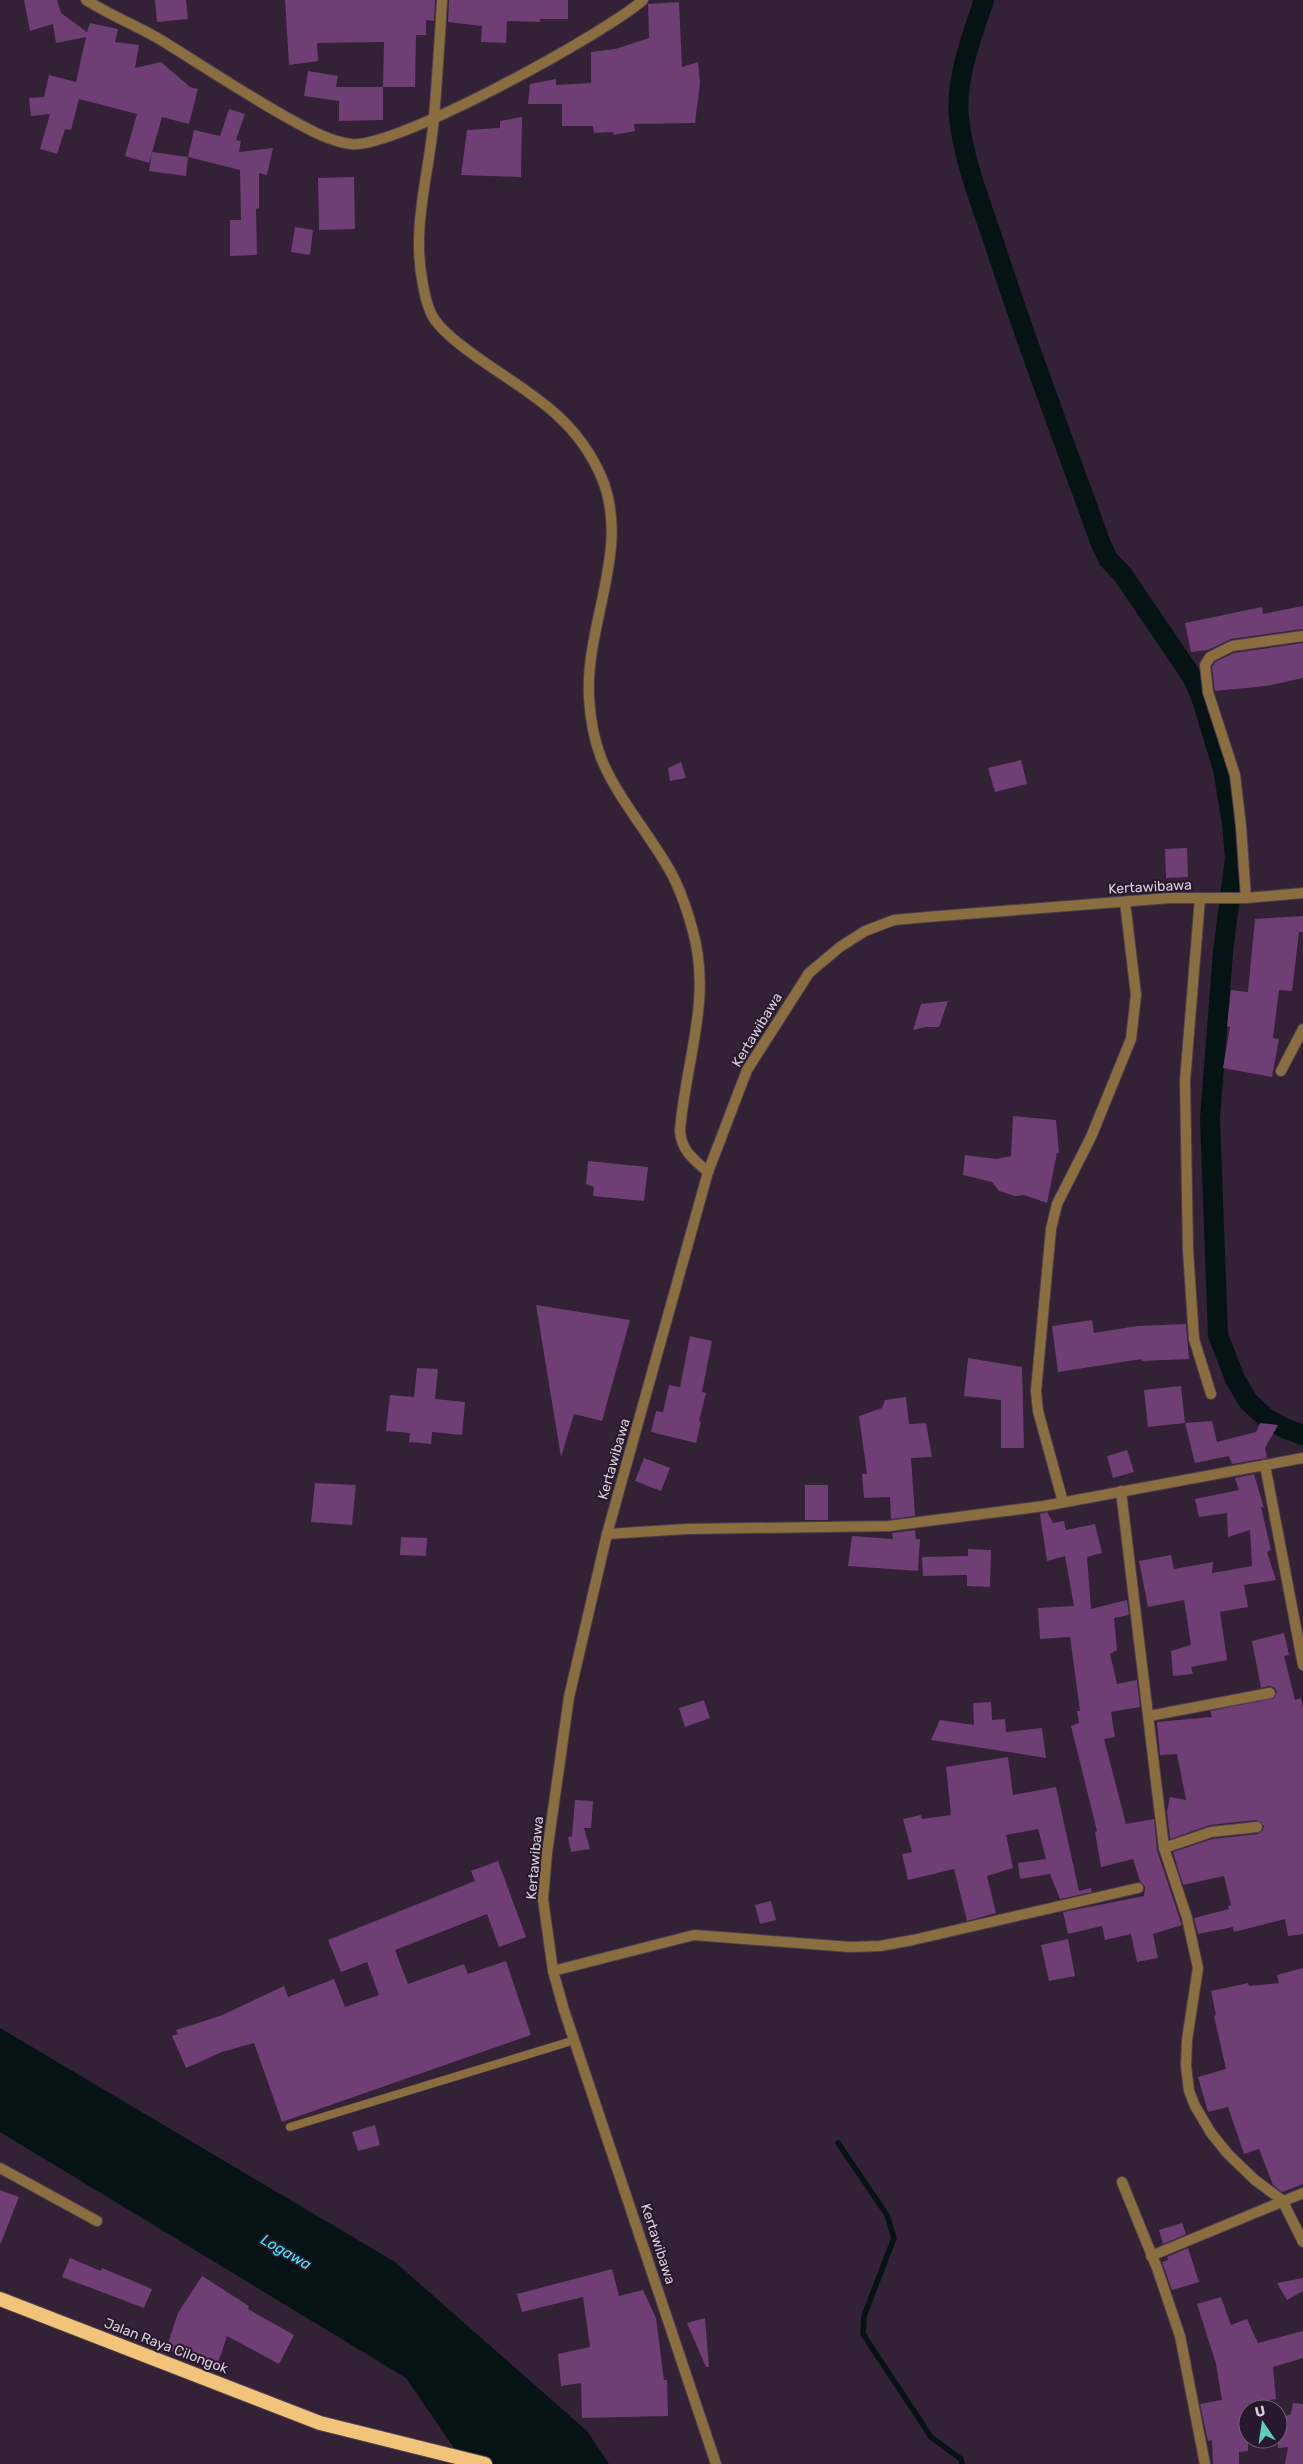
<svg xmlns="http://www.w3.org/2000/svg" width="1303" height="2464" viewBox="0 0 1303 2464" font-family="Rubik,sans-serif">
	<rect width="100%" height="100%" fill="#332136"/>
	<!-- water -->
	<path fill="#051315" d="M0,2028l395,234 192,169 22,33h-144l-59,-86 -406,-246z"/>
	<g fill="none" stroke-linecap="round" stroke-linejoin="round">
		<!-- stream -->
		<path stroke="#051315" stroke-width="5.5" d="M838,2143l49,72 7,23 -30,78 -1,18 68,103 30,22 1,5"/>
		<!-- canal -->
		<path stroke="#051315" stroke-width="20" d="M984,0c-12,36 -29,79 -25,118 5,46 24,90 38,134 32,98 69,195 104,292l7,15 15,16 70,103 9,22 21,69 9,55 3,34 -12,94 -13,166 8,217 17,44 13,22 18,17 18,10 19,7"/>
	</g>
	<!-- building -->
	<g fill="#6e3e74">
		<path d="M24,0h33l4,13 26,19 3,-9 28,6 -3,13 24,3 -4,23 26,-6 29,25 8,2 -9,35 -27,-7 -13,46 -24,-7 12,-42 -58,-15 -8,31 -6,-1 -8,25 -17,-5 10,-35 -19,2 -2,-18 15,-1 5,-22 27,7 10,-45 -30,6 -3,-19 -23,7z"/>
		<path d="M155,0h31l2,19 -31,3z"/>
		<path d="M285,0h150l-1,21 -8,-1v15h-10l-1,52h-32l1,-45 -67,1 1,18 -29,4z"/>
		<path d="M449,0h119v19h-28v3l-33,-1 -1,22 -25,-1 1,-16 -34,-4z"/>
		<path d="M679,2l3,65 16,-5 2,21 -5,40 -61,1 1,7 -21,4 -1,-3 -19,1 -1,-7h-31v-22h-34l2,-20 26,-5v6l35,-2v-31l24,-3 34,-11 -1,-34z"/>
		<path d="M308,71l30,5 -2,11h47v33l-44,1v-20l-35,-5z"/>
		<path d="M229,109l16,5 -9,26 5,1 -2,11 34,-4 -6,27 -8,-2v35l-3,1 1,46 -27,1v-36h11l-1,-50 -52,-13 6,-27 26,6z"/>
		<path d="M522,117l-1,60 -60,-2 6,-45 33,-2v-7z"/>
		<path d="M152,152l36,5 -2,19 -37,-5z"/>
		<path d="M354,177l1,52 -36,1 -1,-52z"/>
		<path d="M295,227l18,3 -3,25 -19,-3z"/>
		<path d="M1303,606v23l-72,10 -23,11 -17,2 -6,-29 77,-16 1,7z"/>
		<path d="M1303,643v35l-37,8 -51,5 -3,-24 3,-5 19,-9z"/>
		<path d="M1021,760l6,24 -32,8 -7,-24z"/>
		<path d="M681,762l5,16 -16,3 -2,-13z"/>
		<path d="M1187,848l1,29 -22,1 -1,-29z"/>
		<path d="M1303,916v16h-4l-7,59 -13,-1 -6,48 6,1 -7,38 -49,-9 7,-41 -3,-1 4,-36 17,2 7,-73z"/>
		<path d="M948,1001l-9,26h-13l-13,3 8,-26z"/>
		<path d="M1013,1116l43,4 3,33h-2l-10,50 -23,-8 -9,1 -16,-5 -7,-9 -29,-7 2,-20 31,4 15,-3z"/>
		<path d="M588,1161l60,6 -4,34 -51,-5 1,-9 -8,-3z"/>
		<path d="M536,1305l94,15 -28,101 -28,-7 -13,43z"/>
		<path d="M1092,1320l2,13 43,-7 49,-2 3,35 -47,2v-2l-84,13 -6,-46z"/>
		<path d="M690,1336l22,5 -10,51 4,1 -7,28 2,1 -5,21 -45,-11 5,-21 7,1 6,-27 11,2z"/>
		<path d="M968,1358l54,9 2,81h-23v-48l-37,-4z"/>
		<path d="M417,1368l21,1 -3,30 30,3 -3,33 -30,-3 -1,12 -22,-2 1,-9 -24,-2 4,-36 24,2z"/>
		<path d="M1181,1386l4,37 -37,4 -4,-37z"/>
		<path d="M906,1397l3,27 17,-1 6,34 -21,1 4,58 -24,3 -1,-22 -26,1 -2,-24h5l-8,-58 23,-8 3,-8z"/>
		<path d="M1212,1421l5,21 39,-10 4,-9 18,2 -13,23 2,10 -35,6 -3,-8 -34,7 -10,-40z"/>
		<path d="M1127,1450l7,22 -21,6 -6,-22z"/>
		<path d="M644,1458l26,10 -9,23 -26,-10z"/>
		<path d="M1254,1474l10,34 -3,-1 10,43 -4,2 9,28 -32,5 4,22 -28,5 7,48 -36,7 2,7 -20,2 -2,-25 20,-6 -7,-45 -36,7 -9,-46 32,-6 3,14 39,-7 -1,11 40,-7 -2,-36 -22,7 -1,-24 -28,4 -4,-18 44,-9 -4,-12z"/>
		<path d="M315,1483l41,2 -4,40 -41,-3z"/>
		<rect x="805" y="1485" width="23" height="35"/>
		<path d="M1047,1512l6,11 11,-2 2,9 29,-6 7,29 -15,4 4,52 36,-9 2,15 -15,3 3,32 -7,4 7,30 20,-4 3,27 -29,5 4,25 -11,2 22,85 28,-5 3,31 23,70 2,5 -29,9 5,24 -21,4 -6,-28 -26,6 -3,-14 -34,8 -5,-22 81,-16 1,-9 -5,-6 -7,-22 -32,8 -6,-35 2,-1 -26,-105 8,-3 -2,-12h3l-10,-74 -30,2 -2,-31 36,-2 -9,-50 -18,5 -7,-47z"/>
		<path d="M915,1530l1,9h4l-2,32 -70,-5 4,-30 41,3 -1,-6z"/>
		<path d="M401,1537l26,1 -1,18 -26,-1z"/>
		<path d="M968,1549l23,1 -1,37 -23,-1v-11l-44,1 -1,-19 46,-1z"/>
		<path d="M1284,1633l5,22 -5,1 11,44 6,-2 2,11v225l-15,2 -3,-17 -51,13 -1,-5 -35,7 -4,-16 35,-9 -1,-3 3,-1 -7,-29 -41,9 -10,-33 39,-13 46,-5 5,-4 1,-4 -8,-6 -46,5 -40,14 -3,-27 3,-15 16,3 -9,-46 -17,1 -3,-33 55,-5 -2,-6 64,-13 3,-6 -2,-4 -6,-2 -8,2 -9,-47z"/>
		<path d="M704,1700l6,18 -25,9 -6,-19z"/>
		<path d="M991,1702l1,18 13,-1 1,13 36,-4 4,30 -115,-18 9,-20 34,5 -1,-22z"/>
		<path d="M1008,1757l5,38 43,-8 23,104 12,-3 1,4 -32,7 -10,-25 -30,5 -2,-16 28,-4 -8,-30 -32,6 7,33 -26,8 9,37 -29,8 -13,-52 -46,11 -6,-26 10,-2 -9,-33 18,-4 1,4 29,-4 -5,-48z"/>
		<path d="M575,1800l18,1 -2,27h-7l6,21 -19,3 -3,-15 4,-1z"/>
		<path d="M498,1861l28,76 -27,10 -12,-33 -92,36 13,34 56,-20 4,10 38,-13 25,74 -249,87 -28,-79 -32,9 -36,16 -14,-32 6,-2 -2,-4 44,-14 64,-30 4,11 46,-18 11,28 34,-12 -12,-33 -26,10 -13,-32 147,-59 -4,-10z"/>
		<path d="M771,1901l5,19 -16,4 -5,-19z"/>
		<path d="M1068,1939l7,37 -26,5 -8,-36z"/>
		<path d="M1303,1968v216l-21,8 -9,-7 -14,-36 -15,5 -16,-47 -20,5 -10,-35 28,-8 -12,-53 2,-1 -5,-24 37,-8 1,3 30,-3 -2,-8z"/>
		<path d="M375,2125l5,20 -22,6 -6,-19z"/>
		<path d="M0,2190l19,7 -18,46h-1z"/>
		<path d="M1182,2223l4,11 -23,10 -4,-14z"/>
		<path d="M1188,2248l11,34 -27,8 -10,-28 6,-2 -1,-3z"/>
		<path d="M70,2258l31,13 1,-3 50,21 -8,19 -82,-31z"/>
		<path d="M612,2269l7,27 24,-6 13,28 8,62h3l1,36 -86,2 -1,-35 -20,3 -3,-32 32,-7 -7,-50 -61,15 -5,-18z"/>
		<path d="M202,2276l47,30 -1,3 46,26 -15,29 -52,-28 -10,30 -51,-17 12,-36z"/>
		<path d="M1303,2278v13l-16,9 -10,-17z"/>
		<path d="M1221,2297l10,28 16,-6 11,24 45,-12v27l-30,9 3,32 -28,5v47l-9,1v12h-26l-1,-24 -4,1 -8,-37 22,-4 -6,-36 -19,-60z"/>
		<path d="M705,2318l4,49h-3l-19,-44z"/>
		<path d="M1293,2403l10,1v60h-18l3,-17 -10,1v-29l13,-5z"/>
	</g>
	<g fill="none" stroke-linecap="round" stroke-linejoin="round">
		<defs>
			<path id="service" d="M290,2127l285,-87"/>
			<g id="minor">
				<path d="M86,0c27,17 57,28 83,45 40,25 78,50 119,73 20,11 40,23 63,26 43,6 255,-111 292,-144"/>
				<path d="M442,0c-2,39 -5,79 -8,118 -5,57 -23,110 -11,167 2,11 5,26 12,35 6,9 18,19 27,26 54,42 109,62 139,130 31,72 -16,147 -12,221 1,20 5,42 12,61 15,37 45,72 65,106 12,19 20,42 26,64 21,71 -7,134 -12,203 1,19 14,29 28,41"/>
				<path d="M1200,898l-15,183 3,169 6,89 17,55"/>
				<path d="M1246,898l-5,-72 -6,-51 -27,-83 -3,-27 5,-8 22,-11 71,-10"/>
				<path d="M1281,1071l22,-42"/>
				<path d="M1265,1465l38,200"/>
				<path d="M1121,1491l43,357 23,70 11,50 -11,72 -1,26 3,25 6,15 16,27 17,21 27,26 27,20 21,42"/>
				<path d="M1063,1502l-25,-91 -2,-20 15,-162 6,-25 34,-67 40,-98 5,-44 -11,-93"/>
				<path d="M607,1534l80,-5 202,-3 155,-20 259,-48"/>
				<path d="M1149,1716l121,-23"/>
				<path d="M1164,1848l47,-16 46,-5"/>
				<path d="M553,1971l141,-36 156,12 30,-1 33,-6 225,-52"/>
				<path d="M0,2168l97,53"/>
				<path d="M1122,2182l35,86 23,68 25,128"/>
				<path d="M1151,2256l152,-63"/>
				<path d="M716,2464l-152,-454 -11,-39 -10,-72 4,-46 22,-156 38,-163 101,-362 39,-102 62,-97 31,-26 25,-16 29,-11 33,-3 243,-19h76l57,-5"/>
			</g>
			<path id="trunk" d="M0,2299l320,124 165,41"/>
		</defs>
		<!-- service casing -->
		<use href="#service" stroke="#4e3d50" stroke-width="9"/>
		<!-- minor casing -->
		<use href="#minor" stroke="#4e3d50" stroke-width="12"/>
		<!-- trunk casing -->
		<use href="#trunk" stroke="#4e3d50" stroke-width="16"/>
		<!-- service -->
		<use href="#service" stroke="#8b6e3f" stroke-width="8"/>
		<!-- minor -->
		<use href="#minor" stroke="#8b6e3f" stroke-width="10"/>
		<!-- trunk -->
		<use href="#trunk" stroke="#f1c47a" stroke-width="14"/>
	</g>
	<g text-anchor="middle" dominant-baseline="central" stroke-width="4" stroke-linejoin="round" paint-order="stroke">
		<!-- street labels -->
		<g font-size="14" fill="#d9cedb" stroke="#28182c">
			<text transform="translate(1150 887) rotate(-3)">Kertawibawa</text>
			<text transform="translate(757 1030) rotate(-59)">Kertawibawa</text>
			<text transform="translate(614 1459) rotate(-74)">Kertawibawa</text>
			<text transform="translate(535 1858) rotate(-85)">Kertawibawa</text>
			<text transform="translate(658 2244) rotate(72)">Kertawibawa</text>
			<text transform="translate(166 2346) rotate(21)">Jalan Raya Cilongok</text>
		</g>
		<!-- water labels -->
		<g font-size="15" font-style="italic" fill="#44eafb" stroke="#28182c">
			<text transform="translate(286 2252) rotate(30)">Logawa</text>
		</g>
	</g>
	<!-- north arrow -->
	<g transform="translate(1263 2424) rotate(347)"><circle r="24" fill="#28182c" stroke="#6f6172"/>
	<path d="M0-4L9 19L0 12L-9 19Z" fill="#5eceb7"/>
	<text y="-8" font-size="14" font-weight="bold" text-anchor="middle" fill="#d9cedb">U</text>
	</g>
</svg>
